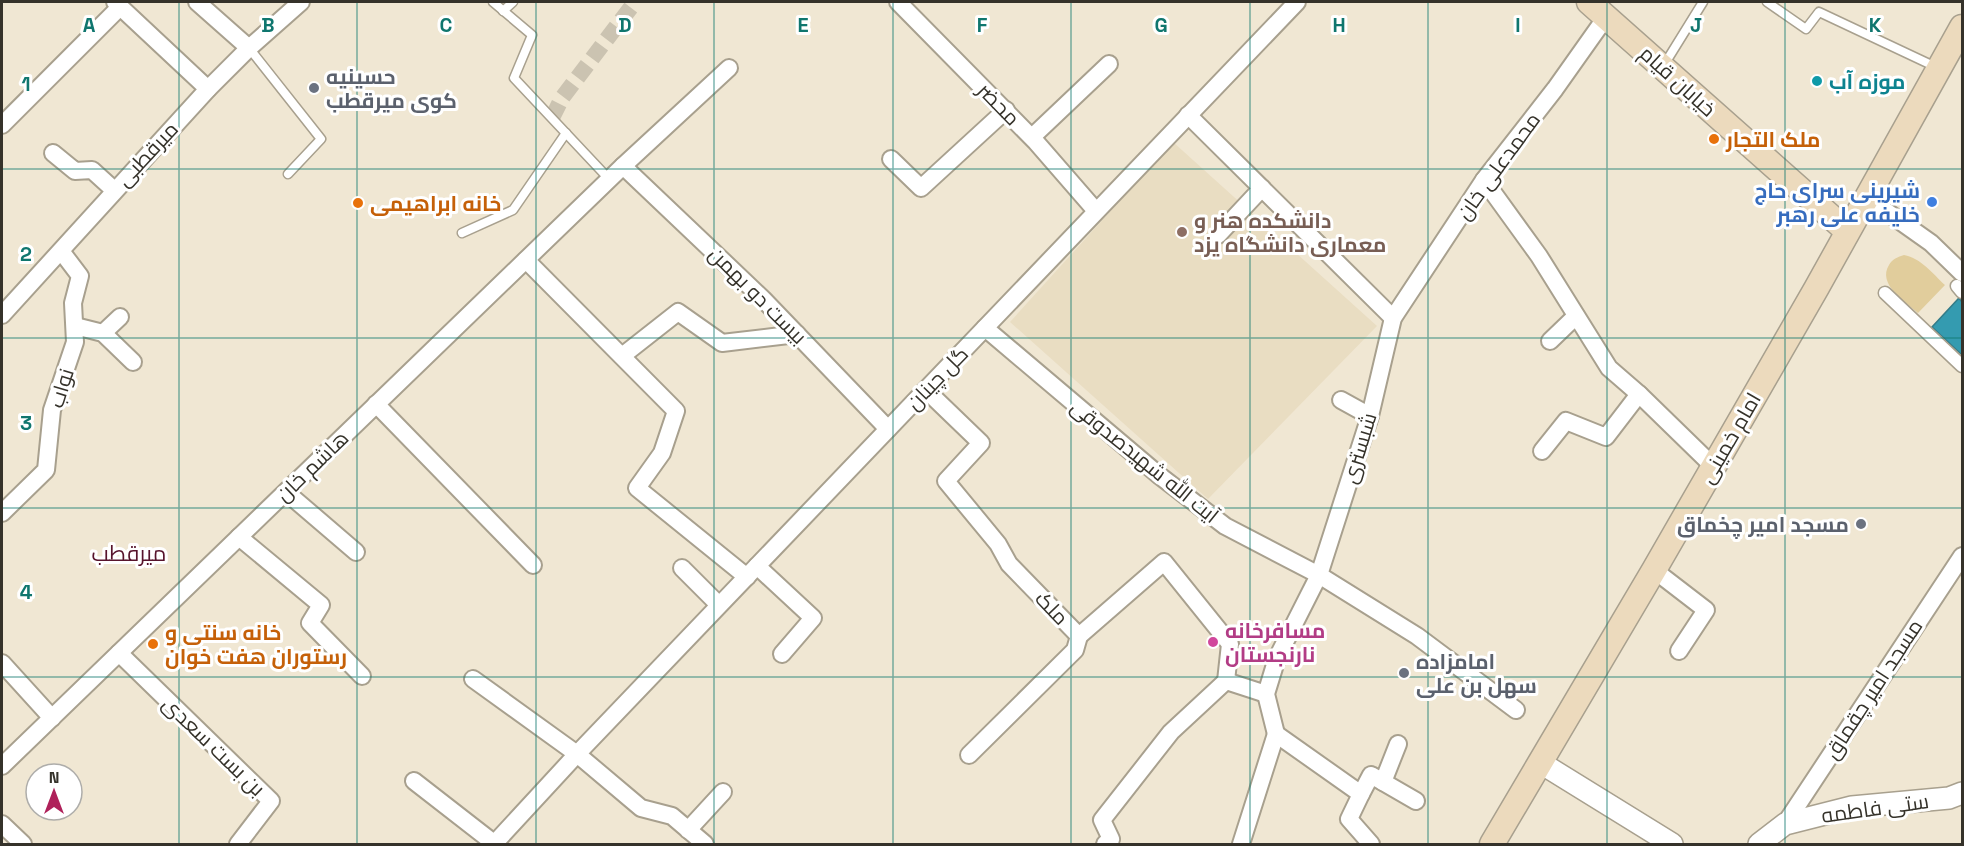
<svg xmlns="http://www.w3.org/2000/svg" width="1964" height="846" viewBox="0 0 1964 846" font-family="'Space Grotesk',Cairo,sans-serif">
	<rect width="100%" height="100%" fill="#f0e7d3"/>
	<!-- built -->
	<path fill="#e9ddc2" d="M1173,142l204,184 -169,173 -198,-177z"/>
	<!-- green -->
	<path fill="#e1cd9c" d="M1904,255c17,3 29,19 41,30l-27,28c-13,-11 -41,-29 -29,-48 3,-6 9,-8 15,-10z"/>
	<!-- water -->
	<path fill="#349bb0" stroke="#347c88" stroke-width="1.5" d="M1959,298l3,4v53l-30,-28z"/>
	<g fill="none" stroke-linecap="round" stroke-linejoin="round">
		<!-- minor-tunnel -->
		<path stroke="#cbc3b1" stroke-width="16" stroke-dasharray="16 8" stroke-linecap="butt" d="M552,118l10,-20 73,-96"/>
		<defs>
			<g id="service">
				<path d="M493,2l39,33 -18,43 95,101"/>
				<path d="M1767,2l39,27 13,-17 119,56"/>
				<path d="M503,11l10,-9"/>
				<path d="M249,48l72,91 -33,35"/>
				<path d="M1664,65l39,-63"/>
				<path d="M462,233l51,-23 53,-77"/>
			</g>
			<g id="pedestrian">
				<path d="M1957,286l5,6"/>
				<path d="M1885,293l77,73"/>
			</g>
			<g id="minor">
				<path d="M115,2l93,87"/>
				<path d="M197,2l52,46"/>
				<path d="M898,2l138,140 60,69"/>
				<path d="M1188,115l205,203"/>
				<path d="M2,125l118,-118"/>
				<path d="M1032,137l77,-73"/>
				<path d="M53,153l22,18 17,-1 22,20"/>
				<path d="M891,159l30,29 85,-78"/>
				<path d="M623,166l140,133 125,130"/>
				<path d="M1484,180l55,76 70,112 30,26 75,73"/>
				<path d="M1866,197l65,46 31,30"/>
				<path d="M1218,235l44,-47"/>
				<path d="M526,260l150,151 -14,42 -25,35 110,89"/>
				<path d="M2,315l206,-226 41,-41 52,-46"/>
				<path d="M75,326l28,7 30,29"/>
				<path d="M985,328l175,148 65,50 94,49 98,61 99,74"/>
				<path d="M103,333l17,-16"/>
				<path d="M1550,341l26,-25"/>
				<path d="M622,356l56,-44 44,31 75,-9"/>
				<path d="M926,390l55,53 -35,38 52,63 11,20 70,72 85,-74 66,82 -4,37"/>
				<path d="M1341,400l29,16"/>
				<path d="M376,404l157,161"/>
				<path d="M1542,451l24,-30 40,16 33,-43"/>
				<path d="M286,492l70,60"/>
				<path d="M2,513l44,-43 6,-60 23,-68 -2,-39 7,-27 -19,-25"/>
				<path d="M239,537l82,68 -11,18 52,53"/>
				<path d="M757,566l56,52 -31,36"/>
				<path d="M682,568l37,37"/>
				<path d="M1654,570l52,40 -27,41"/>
				<path d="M119,653l152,148 -33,43"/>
				<path d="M2,663l50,55"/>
				<path d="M473,679l104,75 64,54 31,8 33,28"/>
				<path d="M1276,734l-10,-40 11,-36 42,-83 51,-159 23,-98 91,-138 71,-91 51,-72"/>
				<path d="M1276,734l85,60 -12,25 22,25"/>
				<path d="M969,755l106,-105 4,-14"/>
				<path d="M2,766l621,-600 106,-98"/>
				<path d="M414,781l81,63"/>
				<path d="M1383,782l15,-38"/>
				<path d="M1361,794l10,-19 45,26"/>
				<path d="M2,824l21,20"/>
				<path d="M1785,824l177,-268"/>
				<path d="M688,830l35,-38"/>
				<path d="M494,844l83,-90 720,-752"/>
				<path d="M1105,844l6,-5 -9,-19 69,-88 55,-51 40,13"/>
				<path d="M1241,844l35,-110"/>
			</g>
			<g id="tertiary">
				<path d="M1541,763l131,81"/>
				<path d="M1759,844l26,-20 67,-17 97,-9 13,-5"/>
			</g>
			<g id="secondary">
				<path d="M1589,2l258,229"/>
				<path d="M1492,844l162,-274 162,-281 146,-262"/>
			</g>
		</defs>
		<!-- service casing -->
		<use href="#service" stroke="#a8a08e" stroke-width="11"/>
		<!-- pedestrian casing -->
		<use href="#pedestrian" stroke="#a8a08e" stroke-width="15"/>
		<!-- minor casing -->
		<use href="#minor" stroke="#a8a08e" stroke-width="20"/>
		<!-- tertiary casing -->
		<use href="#tertiary" stroke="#a8a08e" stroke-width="24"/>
		<!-- secondary casing -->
		<use href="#secondary" stroke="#a8a08e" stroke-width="27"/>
		<!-- service -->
		<use href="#service" stroke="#fff" stroke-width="8"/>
		<!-- pedestrian -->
		<use href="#pedestrian" stroke="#fff" stroke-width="12"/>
		<!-- minor -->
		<use href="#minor" stroke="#fff" stroke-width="16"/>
		<!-- tertiary -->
		<use href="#tertiary" stroke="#fff" stroke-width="21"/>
		<!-- secondary -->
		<use href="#secondary" stroke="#ecdabd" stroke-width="24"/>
	</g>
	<!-- grid -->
	<path fill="none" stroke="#0f766e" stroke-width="1.5" stroke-opacity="0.55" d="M179,2v842M357,2v842M536,2v842M714,2v842M893,2v842M1071,2v842M1250,2v842M1428,2v842M1607,2v842M1785,2v842M2,169h1960M2,338h1960M2,508h1960M2,677h1960"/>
	<!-- markers -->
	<circle fill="#0f9aa8" stroke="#fff" stroke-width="2" cx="1817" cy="81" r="6"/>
	<g fill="#6b7280" stroke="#fff" stroke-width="2">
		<circle cx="314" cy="88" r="6"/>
		<circle cx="1861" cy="524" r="6"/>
		<circle cx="1404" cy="673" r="6"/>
	</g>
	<g fill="#e8710a" stroke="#fff" stroke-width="2">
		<circle cx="1714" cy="139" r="6"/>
		<circle cx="358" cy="203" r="6"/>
		<circle cx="153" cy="644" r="6"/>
	</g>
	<circle fill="#3f7fe0" stroke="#fff" stroke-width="2" cx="1932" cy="202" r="6"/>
	<circle fill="#8d6e63" stroke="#fff" stroke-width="2" cx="1182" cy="232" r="6"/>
	<circle fill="#d1479c" stroke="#fff" stroke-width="2" cx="1213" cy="642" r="6"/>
	<g text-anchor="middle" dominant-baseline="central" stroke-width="6" stroke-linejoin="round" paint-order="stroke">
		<!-- worship labels -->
		<g font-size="21" font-weight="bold" fill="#5b616d" stroke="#fff" text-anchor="start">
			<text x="326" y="76">حسینیه<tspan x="326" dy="24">کوی میرقطب</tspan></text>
			<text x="1849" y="524" text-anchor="end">مسجد امیر چخماق</text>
			<text x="1416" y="661">امامزاده<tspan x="1416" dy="24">سهل بن علی</tspan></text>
		</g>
		<!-- street labels -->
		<g font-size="21" fill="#35322a" stroke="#fff">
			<text transform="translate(1678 81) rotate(42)">خیابان قیام</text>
			<text transform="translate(999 104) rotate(46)">محضر</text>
			<text transform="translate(147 154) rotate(-47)">میرقطبی</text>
			<text transform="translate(1498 166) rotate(-54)">محمدعلی خان</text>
			<text transform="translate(758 295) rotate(45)">بیست دو بهمن</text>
			<text transform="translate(937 378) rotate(-46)">گل چینان</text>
			<text transform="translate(61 388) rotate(-73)">نواب</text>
			<text transform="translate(1730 438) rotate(-60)">امام خمینی</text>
			<text transform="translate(1359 448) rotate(-73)">شبستری</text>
			<text transform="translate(1145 461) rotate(39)">آیت الله شهیدصدوقی</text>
			<text transform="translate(312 466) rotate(-44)">هاشم خان</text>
			<text transform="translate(1052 608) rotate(46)">ملک</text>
			<text transform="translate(1873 689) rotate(-57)">مسجد امیر چقماق</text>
			<text transform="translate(214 746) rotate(44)">بن بست سعدی</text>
			<text transform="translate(1875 808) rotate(-8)">ستی فاطمه</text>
		</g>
		<!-- culture labels -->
		<g font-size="21" font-weight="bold" fill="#0d838f" stroke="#fff" text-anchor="start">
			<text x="1829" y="81">موزه آب</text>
		</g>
		<!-- food labels -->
		<g font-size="21" font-weight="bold" fill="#c56008" stroke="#fff" text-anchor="start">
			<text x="1726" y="139">ملک التجار</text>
			<text x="370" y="203">خانه ابراهیمی</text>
			<text x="165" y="632">خانه سنتی و<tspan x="165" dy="24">رستوران هفت خوان</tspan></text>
		</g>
		<!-- shop labels -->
		<g font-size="21" font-weight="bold" fill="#366cbe" stroke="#fff" text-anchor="end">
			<text x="1920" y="190">شیرینی سرای حاج<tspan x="1920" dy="24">خلیفه علی رهبر</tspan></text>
		</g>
		<!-- education labels -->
		<g font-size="21" font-weight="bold" fill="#785e54" stroke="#fff" text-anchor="start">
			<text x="1194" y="220">دانشکده هنر و<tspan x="1194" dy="24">معماری دانشگاه یزد</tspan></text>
		</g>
		<!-- hotel labels -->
		<g font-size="21" font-weight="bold" fill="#b23c85" stroke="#fff" text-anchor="start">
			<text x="1225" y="630">مسافرخانه<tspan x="1225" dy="24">نارنجستان</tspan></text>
		</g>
		<!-- neighbourhood labels -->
		<g font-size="22" fill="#57142c" stroke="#fff">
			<text x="129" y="553">میرقطب</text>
		</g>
	</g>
	<g font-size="20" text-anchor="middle" font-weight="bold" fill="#0f766e" stroke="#fff" stroke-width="6" stroke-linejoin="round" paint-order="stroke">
		<text x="89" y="32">A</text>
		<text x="268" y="32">B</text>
		<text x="446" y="32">C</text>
		<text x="625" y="32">D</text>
		<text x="803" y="32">E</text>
		<text x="982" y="32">F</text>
		<text x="1161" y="32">G</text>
		<text x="1339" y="32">H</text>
		<text x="1518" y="32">I</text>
		<text x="1696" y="32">J</text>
		<text x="1875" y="32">K</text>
		<text x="26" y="91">1</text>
		<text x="26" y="261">2</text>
		<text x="26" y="430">3</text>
		<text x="26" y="599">4</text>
	</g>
	<!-- border -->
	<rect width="1964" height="846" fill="none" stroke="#35322a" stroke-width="6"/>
	<!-- north arrow -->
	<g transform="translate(54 792)"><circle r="28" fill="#ffffff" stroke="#aeadaa" stroke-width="1.5"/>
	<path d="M0-4.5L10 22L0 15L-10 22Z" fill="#af215a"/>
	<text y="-9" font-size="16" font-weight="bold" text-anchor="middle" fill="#35322a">N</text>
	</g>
</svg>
